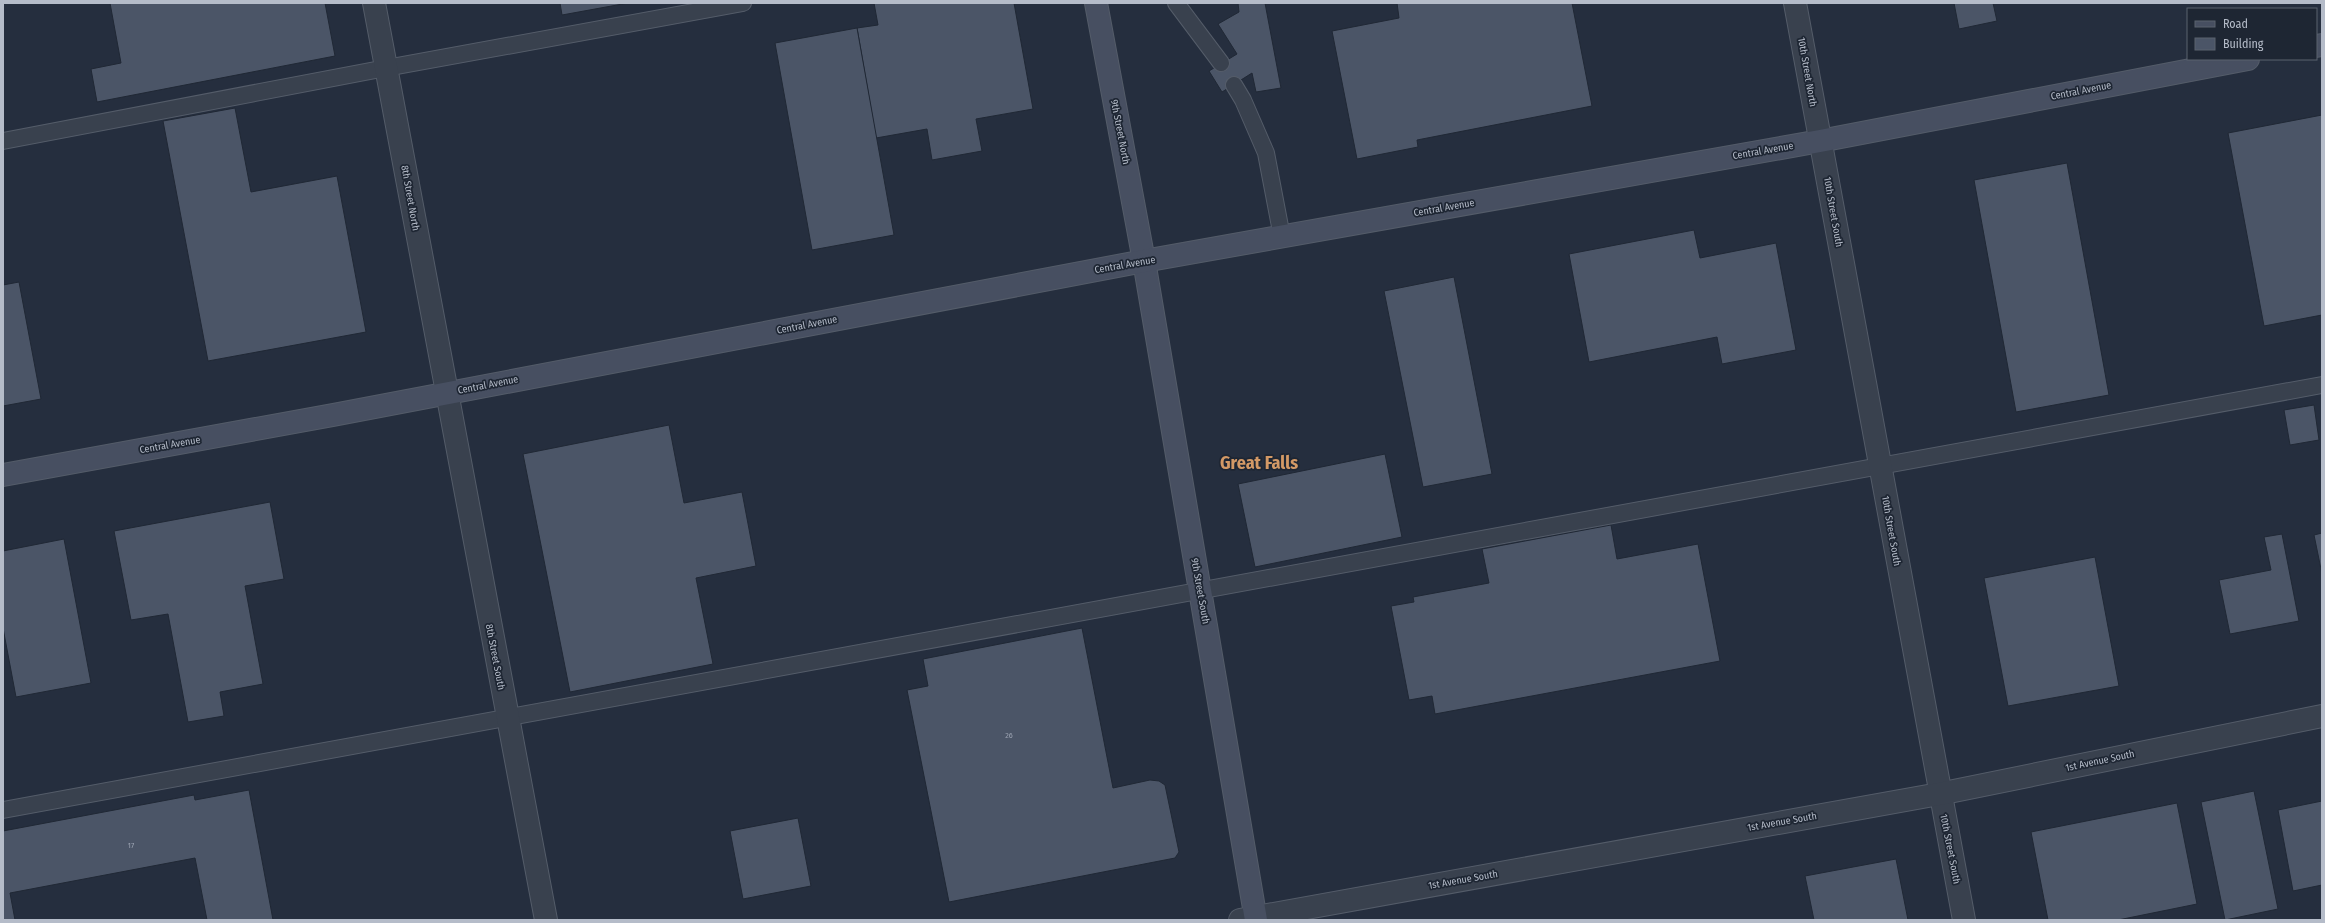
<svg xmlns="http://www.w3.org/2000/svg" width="2325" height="923" viewBox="0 0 2325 923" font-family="'Fira Sans Condensed',sans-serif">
	<rect width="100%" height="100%" fill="#252e3e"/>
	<!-- building -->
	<g fill="#4b5567" stroke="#202835">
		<path d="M110,3h215l10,53 -238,46 -6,-33 30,-6z"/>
		<path d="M560,3h68l-66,12z"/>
		<path d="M874,3h140l19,106 -57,10 6,32 -50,9 -5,-31 -51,9 -19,-110 21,-3z"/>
		<path d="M1238,3h27l16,85 -25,4 -4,-19 -30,19 -13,-21 28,-17 -19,-30 21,-12z"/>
		<path d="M1397,3h175l20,103 -175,34 1,7 -61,12 -25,-128 67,-13z"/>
		<path d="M1954,3h39l4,18 -38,8z"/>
		<path d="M857,28l37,207 -82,15 -37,-207z"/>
		<path d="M235,108l16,84 86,-16 29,156 -158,29 -45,-240z"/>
		<path d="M2322,115v200l-58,11 -36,-193z"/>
		<path d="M2067,163l42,232 -93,17 -42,-232z"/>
		<path d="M1694,230l6,28 76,-15 20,107 -74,14 -5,-27 -128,25 -20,-108z"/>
		<path d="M1454,277l38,197 -69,13 -39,-196z"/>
		<path d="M19,282l22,117 -38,7v-121z"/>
		<path d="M2314,405l5,35 -29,5 -6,-35z"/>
		<path d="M669,425l15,78 58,-11 14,74 -60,12 17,86 -143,28 -47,-238z"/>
		<path d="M1385,454l17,83 -147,30 -17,-83z"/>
		<path d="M270,502l14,77 -39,7 18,98 -43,8 4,24 -36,6 -20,-108 -37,6 -17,-89z"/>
		<path d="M1611,525l6,34 81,-15 22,117 -285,53 -3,-18 -23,4 -18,-94 23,-4 -1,-5 76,-14 -7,-34z"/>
		<path d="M2322,533v41l-8,-39z"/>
		<path d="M2282,534l17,87 -69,13 -11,-54 52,-10 -7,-33z"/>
		<path d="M64,539l27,144 -75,14 -13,-69v-77z"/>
		<path d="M2095,557l24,129 -111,20 -24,-128z"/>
		<path d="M1082,628l31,160 37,-8 9,1 6,4 14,67 -4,6 -226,44 -42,-212 21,-4 -5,-27z"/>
		<path d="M249,790l24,130h-66l-12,-62 -185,35 5,27h-12v-89l191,-36 1,5z"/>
		<path d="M2254,791l24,118 -53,11 -24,-118z"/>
		<path d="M2322,801v84l-29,6 -15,-81z"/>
		<path d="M2177,803l20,101 -79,16h-70l-17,-88z"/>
		<path d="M798,818l13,68 -68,13 -13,-68z"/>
		<path d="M1896,859l12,61h-94l-9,-44z"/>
	</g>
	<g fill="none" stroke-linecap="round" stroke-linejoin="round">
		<defs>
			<g id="lane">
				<path d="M1176,3l45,60"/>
				<path d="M1234,85l9,15 23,53 16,84"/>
				<path d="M3,141l383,-73 357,-65"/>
				<path d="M3,810c773,-141 1545,-288 2319,-425"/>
			</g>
			<g id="street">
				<path d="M374,3l172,917"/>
				<path d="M1795,3l169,917"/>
				<path d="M1240,920l699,-126 383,-78"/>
			</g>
			<g id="secondary">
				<path d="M1096,3l48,258 112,659"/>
				<path d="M2316,46l6,-1"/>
				<path d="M3,475l330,-60 811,-154 676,-120 428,-82"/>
			</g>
		</defs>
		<!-- lane casing -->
		<use href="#lane" stroke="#545c69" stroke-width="18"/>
		<!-- street casing -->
		<use href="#street" stroke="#545c69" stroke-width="24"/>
		<!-- secondary casing -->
		<use href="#secondary" stroke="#545c69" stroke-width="24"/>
		<!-- lane -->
		<use href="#lane" stroke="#39414e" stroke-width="16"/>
		<!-- street -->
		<use href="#street" stroke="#39414e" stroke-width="22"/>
		<!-- secondary -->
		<use href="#secondary" stroke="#474f61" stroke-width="22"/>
	</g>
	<g text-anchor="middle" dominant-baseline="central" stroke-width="3.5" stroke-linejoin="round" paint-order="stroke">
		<!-- number labels -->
		<g font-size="8" fill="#9aa2b0">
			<text x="1009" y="735">26</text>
			<text x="131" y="845">17</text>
		</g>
		<!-- street labels -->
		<g font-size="10" fill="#b5bcc9" stroke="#1e2633">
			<text transform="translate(1807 72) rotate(80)">10th Street North</text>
			<text transform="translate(2081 91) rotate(-11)">Central Avenue</text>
			<text transform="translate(1120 132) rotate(79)">9th Street North</text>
			<text transform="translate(1763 151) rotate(-10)">Central Avenue</text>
			<text transform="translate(410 198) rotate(80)">8th Street North</text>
			<text transform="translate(1444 208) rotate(-10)">Central Avenue</text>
			<text transform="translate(1833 212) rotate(80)">10th Street South</text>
			<text transform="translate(1125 265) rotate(-10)">Central Avenue</text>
			<text transform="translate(807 325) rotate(-11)">Central Avenue</text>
			<text transform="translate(488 385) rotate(-11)">Central Avenue</text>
			<text transform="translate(170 445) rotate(-10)">Central Avenue</text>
			<text transform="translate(1891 531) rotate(80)">10th Street South</text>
			<text transform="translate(1200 591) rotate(80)">9th Street South</text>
			<text transform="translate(495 657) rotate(79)">8th Street South</text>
			<text transform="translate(2100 761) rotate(-12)">1st Avenue South</text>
			<text transform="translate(1782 822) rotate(-10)">1st Avenue South</text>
			<text transform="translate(1950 849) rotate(79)">10th Street South</text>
			<text transform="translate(1463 880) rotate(-10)">1st Avenue South</text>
		</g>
		<!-- town labels -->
		<g font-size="18" font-weight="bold" fill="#d39966" stroke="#1e2633">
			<text x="1259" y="463">Great Falls</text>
		</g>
	</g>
	<!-- border -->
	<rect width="2325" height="923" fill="none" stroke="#b5bcc9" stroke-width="8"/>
	<!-- legend -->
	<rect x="2187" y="8" width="130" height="52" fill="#1e2633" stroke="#5a626f"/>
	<rect x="2195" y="21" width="20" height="6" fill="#474f61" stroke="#5a626f"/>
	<text x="2223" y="28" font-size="12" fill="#b5bcc9">Road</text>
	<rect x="2195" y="38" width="20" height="12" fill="#4b5567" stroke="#5a626f"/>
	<text x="2223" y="48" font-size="12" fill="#b5bcc9">Building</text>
</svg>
